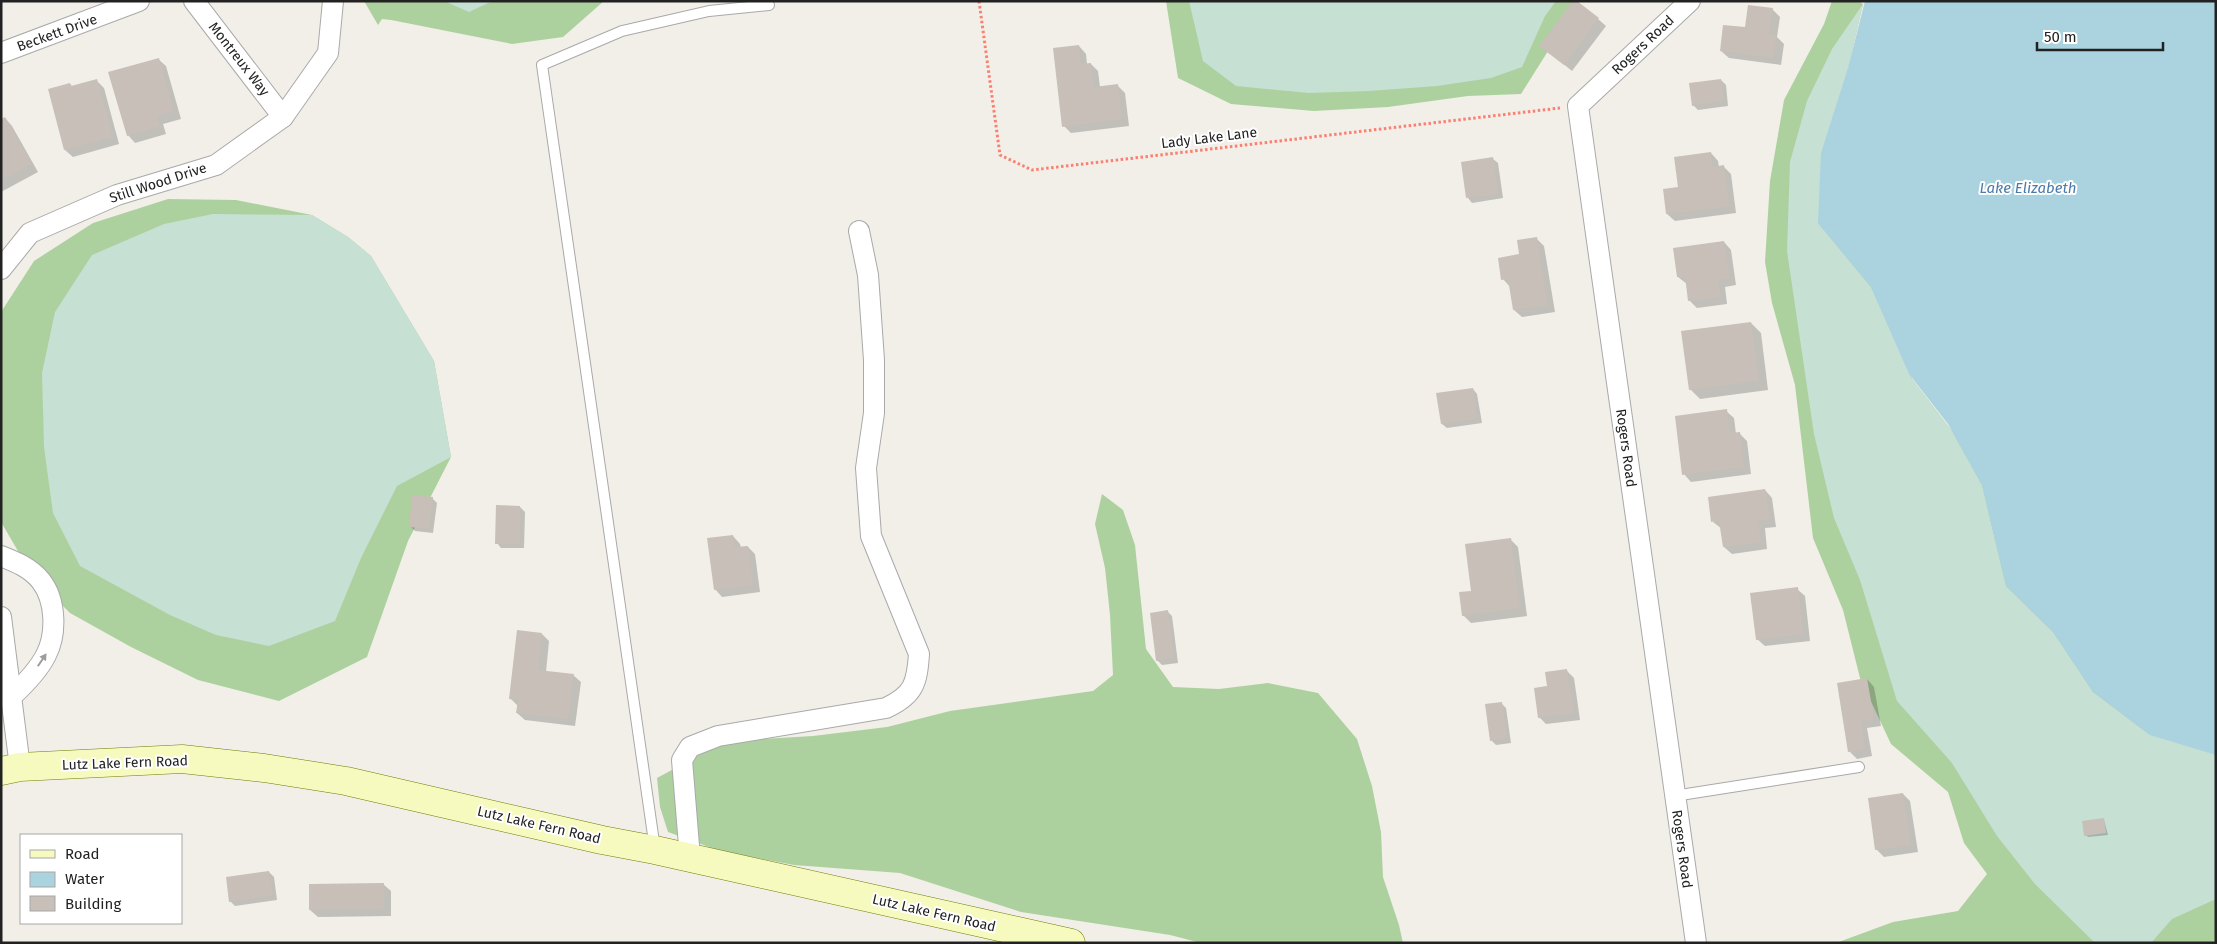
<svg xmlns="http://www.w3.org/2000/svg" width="2217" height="944" viewBox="0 0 2217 944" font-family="'Fira Sans',sans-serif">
	<rect width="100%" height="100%" fill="#f2efe9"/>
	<!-- forest -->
	<g fill="#add19e">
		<path d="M364,1h240l-41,36 -51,7 -121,-24 -9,-1 -4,6z"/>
		<path d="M1166,1h407l-18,39 -34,54 -53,2 -80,11 -74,4 -83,-7 -53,-26z"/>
		<path d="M1832,1h27l4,3 -15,64 64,311 40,52 198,304 66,20v188h-380l57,-21 65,-11 29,-37 -23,-31 -16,-51 -57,-48 -31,-66 -17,-68 -30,-72 -18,-153 -23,-82 -7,-41 5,-81 14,-81 40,-76z"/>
		<path d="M168,199l68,1 76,15 36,22 23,19 63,105 17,96 -43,84 -41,116 -88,44 -81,-21 -67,-33 -61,-34 -38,-38 -31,-53v-210l33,-51 59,-38z"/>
		<path d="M1102,494l21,16 12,35 11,104 27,38 46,2 49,-6 50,10 39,46 15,47 9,46 2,45 16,48 4,18h-202l-31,-8 -149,-23 -121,-39 -106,-8 -74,-14 -52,-19 -8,-25 -3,-29 57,-31 47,-8 52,-3 74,-9 63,-16 143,-20 20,-16 -3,-60 -5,-47 -10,-44z"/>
	</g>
	<!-- wetland -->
	<g fill="#c6e0d4">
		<path d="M444,1h52l-8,2 -19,9z"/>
		<path d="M1189,1h367l-11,15 -23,51 -31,11 -54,8 -68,5 -60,2 -73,-7 -33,-25z"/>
		<path d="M1863,4l-15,64 -30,155 53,64 41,92 40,52 30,54 24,101 47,46 40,60 57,43 66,20v144l-44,20 -21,24h-56l-60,-59 -38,-48 -45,-73 -55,-62 -37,-121 -26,-62 -20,-84 -27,-183 3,-89 17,-61 25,-52z"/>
		<path d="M213,214l99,1 36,22 23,19 63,105 17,96 -54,29 -36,72 -26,63 -66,25 -53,-11 -46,-20 -90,-49 -27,-53 -9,-66 -2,-74 13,-61 37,-57 72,-31z"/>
	</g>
	<!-- water -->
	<path fill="#aad3df" d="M1865,1h351v754l-66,-20 -57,-43 -40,-60 -47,-46 -24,-101 -34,-61 -39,-50 -38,-87 -53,-64 3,-70 27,-85z"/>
	<!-- shadow -->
	<g fill="#0003">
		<path d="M1772,9l8,8 -3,20 7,7 -3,21 -52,-7 -8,-7z"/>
		<path d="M1598,19l8,7 -34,45 -31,-25z"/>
		<path d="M1079,46l7,8 1,10h4l7,7 2,16 17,-2 8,8 4,33 -58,7 -7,-7z"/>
		<path d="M158,59l8,7 15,53 -18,5 3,10 -31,9 -7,-8z"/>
		<path d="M1721,80l5,5 2,21 -30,4 -5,-5z"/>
		<path d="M97,81l7,7 15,56 -46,13 -8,-7 5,-66 3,3z"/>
		<path d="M5,118l7,8 26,46 -37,20v-72z"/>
		<path d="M1711,153l7,8 1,6h5l7,7 5,39 -61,8 -8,-7 12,-26z"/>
		<path d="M1493,159l5,4 5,35 -31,5 -4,-5 -5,-35z"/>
		<path d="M1537,239l7,7 11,66 -33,5 -8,-7 -3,-22 -8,-9 17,-24z"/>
		<path d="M1724,242l7,8 5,35 -11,2 2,17 -30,4 -7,-7 -3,-17 -9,-7 -4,-28z"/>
		<path d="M1751,323l10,10 7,57 -68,9 -10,-10z"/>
		<path d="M1473,389l4,5 5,29 -35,5 -5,-4z"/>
		<path d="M1726,411l8,7 2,16 3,-1 8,8 4,33 -60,8 -7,-8z"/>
		<path d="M1765,490l7,8 4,29 -11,1 2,21 -35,5 -8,-7 -2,-18 -9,-7z"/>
		<path d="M432,498l5,5 -4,30 -18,-2 -5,-5z"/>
		<path d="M520,507l5,5 -1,36h-23l-4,-5z"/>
		<path d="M733,536l7,8 1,4 7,-1 7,7 5,38 -38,5 -7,-8z"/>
		<path d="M1510,539l8,8 9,69 -56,7 -8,-8 10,-23z"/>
		<path d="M1797,589l8,7 5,45 -45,5 -8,-7z"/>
		<path d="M1167,611l5,5 6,47 -16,2 -5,-5z"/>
		<path d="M542,634l7,7 -3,31 27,3 8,7 -6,44 -50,-6 -8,-7 1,-7 -8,-8z"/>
		<path d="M1567,671l7,7 6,42 -34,4 -7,-7z"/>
		<path d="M1867,679l7,8 7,39 -14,2 5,28 -15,3 -8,-8z"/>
		<path d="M1501,703l5,5 5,35 -15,2 -5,-5z"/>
		<path d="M1903,794l7,7 8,51 -34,5 -8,-8z"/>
		<path d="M2104,820l4,15 -20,2 -2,-2z"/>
		<path d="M269,872l5,5 3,23 -42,6 -5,-5z"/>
		<path d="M383,884l8,7v25l-73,1 -8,-7z"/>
	</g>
	<!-- building -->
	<g fill="#c7bfb8">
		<path d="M1573,1h4l22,17 -35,47 -25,-19z"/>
		<path d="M1748,5l25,3 -4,26 8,1 -4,23 -53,-7 3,-26 22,2z"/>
		<path d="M1079,45l2,19 10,-1 3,24 24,-3 4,35 -60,8 -9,-79z"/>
		<path d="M159,58l15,53 -17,5 3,10 -33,10 -19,-64z"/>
		<path d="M97,79l16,58 -49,13 -16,-61 22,-6 1,3z"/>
		<path d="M1721,79l3,22 -32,5 -3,-23z"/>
		<path d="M5,117l27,47 -31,17v-62z"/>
		<path d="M1711,152l2,15 11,-2 6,41 -64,8 -3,-25 15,-2 -4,-30z"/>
		<path d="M1493,157l6,37 -33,4 -5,-36z"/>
		<path d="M1537,237l11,68 -35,5 -5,-31 -7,1 -3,-22 21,-4 -2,-14z"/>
		<path d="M1724,241l6,37 -12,2 3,17 -33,4 -3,-25 -8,1 -4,-29z"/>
		<path d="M1751,322l8,59 -70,9 -8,-59z"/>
		<path d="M1473,388l4,31 -36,5 -5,-31z"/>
		<path d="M1727,409l3,24 10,-1 4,35 -62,8 -7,-59z"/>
		<path d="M1765,489l5,30 -12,2 3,21 -38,5 -4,-26 -8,1 -3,-25z"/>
		<path d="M412,495l21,2 -4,32 -20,-2z"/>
		<path d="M496,505l24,1v38h-25z"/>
		<path d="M733,535l2,12 13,-1 5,39 -39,5 -7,-52z"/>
		<path d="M1511,538l9,70 -58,8 -3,-24 12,-1 -6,-47z"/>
		<path d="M1798,587l5,47 -47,6 -6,-47z"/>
		<path d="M1168,610l6,48 -18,3 -6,-48z"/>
		<path d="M517,630l25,3 -4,37 36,4 -6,45 -52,-6 2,-13 -9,-1z"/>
		<path d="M1567,669l7,44 -36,5 -4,-30 13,-2 -2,-14z"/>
		<path d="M1867,678l7,41 -13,2 4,28 -17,3 -11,-69z"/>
		<path d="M1502,702l5,36 -17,3 -5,-37z"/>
		<path d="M1903,793l8,52 -36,5 -7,-52z"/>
		<path d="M2104,818l2,15 -22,3 -2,-15z"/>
		<path d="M269,871l4,24 -44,7 -3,-25z"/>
		<path d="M384,883v26l-75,1v-26z"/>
	</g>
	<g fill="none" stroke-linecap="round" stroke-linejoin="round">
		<defs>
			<g id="lane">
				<path d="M1674,796l185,-29"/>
				<path d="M655,849l-113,-784 80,-34 87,-20 60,-6"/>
			</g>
			<g id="street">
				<path d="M194,1l89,116"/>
				<path d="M1690,1l-112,105 118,837"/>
				<path d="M1,53l138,-52"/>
				<path d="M1,269l29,-36 87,-38 99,-30 67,-48 45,-64 5,-52"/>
				<path d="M1,556c15,6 30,12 40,25 15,19 16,53 5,74 -8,16 -22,30 -35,42"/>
				<path d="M1,617l19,150"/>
				<path d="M690,858l-8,-98 8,-13 28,-11 168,-28c28,-13 31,-25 33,-54l-48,-118 -5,-68 8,-55v-53l-6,-85 -9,-44"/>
			</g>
			<path id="secondary" d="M1,771l19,-4 162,-8 82,9 82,13 256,59 53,10 416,93"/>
		</defs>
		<!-- lane casing -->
		<use href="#lane" stroke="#a9a9a9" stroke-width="12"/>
		<!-- street casing -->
		<use href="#street" stroke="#a9a9a9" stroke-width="22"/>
		<!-- secondary casing -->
		<use href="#secondary" stroke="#707d05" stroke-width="29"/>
		<!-- path -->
		<path stroke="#fa8072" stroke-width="3" stroke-dasharray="2.5 2.5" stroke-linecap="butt" d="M979,1l21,154 32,15 528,-62"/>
		<!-- lane -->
		<use href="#lane" stroke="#fff" stroke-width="10"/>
		<!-- street -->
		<use href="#street" stroke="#fff" stroke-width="20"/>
		<!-- secondary -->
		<use href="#secondary" stroke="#f7fabf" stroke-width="28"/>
	</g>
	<!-- one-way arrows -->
	<defs><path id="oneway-solid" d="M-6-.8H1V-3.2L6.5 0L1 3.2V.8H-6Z" transform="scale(1.25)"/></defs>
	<use fill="#9c9c9c" href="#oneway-solid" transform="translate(42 660) rotate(-56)"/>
	<g text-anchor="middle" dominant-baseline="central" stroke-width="4" stroke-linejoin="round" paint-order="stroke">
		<!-- street labels -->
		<g font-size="14" fill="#222" stroke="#fff">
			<text transform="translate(57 33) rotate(-20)">Beckett Drive</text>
			<text transform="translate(1643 45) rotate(-43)">Rogers Road</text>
			<text transform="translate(239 59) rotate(52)">Montreux Way</text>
			<text transform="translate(1209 138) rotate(-7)">Lady Lake Lane</text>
			<text transform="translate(158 183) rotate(-18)">Still Wood Drive</text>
			<text transform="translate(1626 448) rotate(82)">Rogers Road</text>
			<text transform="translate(125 763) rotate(-2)">Lutz Lake Fern Road</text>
			<text transform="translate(539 825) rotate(13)">Lutz Lake Fern Road</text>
			<text transform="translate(1682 849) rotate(82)">Rogers Road</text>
			<text transform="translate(934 913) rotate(13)">Lutz Lake Fern Road</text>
		</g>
		<!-- water labels -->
		<g font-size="15" font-style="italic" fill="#4a7aab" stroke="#fff">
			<text x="2028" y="188">Lake Elizabeth</text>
		</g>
	</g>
	<!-- border -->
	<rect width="2217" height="944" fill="none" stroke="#222222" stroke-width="5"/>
	<!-- legend -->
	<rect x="20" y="834" width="162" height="90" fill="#ffffff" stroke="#a7a7a7"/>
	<rect x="30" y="850" width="25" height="8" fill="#f7fabf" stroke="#a7a7a7"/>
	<text x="65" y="859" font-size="15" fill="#222222">Road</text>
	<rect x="30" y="872" width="25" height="15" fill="#aad3df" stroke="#a7a7a7"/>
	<text x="65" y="884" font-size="15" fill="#222222">Water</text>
	<rect x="30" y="896" width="25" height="15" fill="#c7bfb8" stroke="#a7a7a7"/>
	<text x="65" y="909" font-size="15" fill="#222222">Building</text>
	<!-- scale -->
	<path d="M2037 42v8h126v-8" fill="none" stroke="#222222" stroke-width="2.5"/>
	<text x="2044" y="42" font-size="15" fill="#222222" stroke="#ffffff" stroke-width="4" paint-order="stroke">50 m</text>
</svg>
